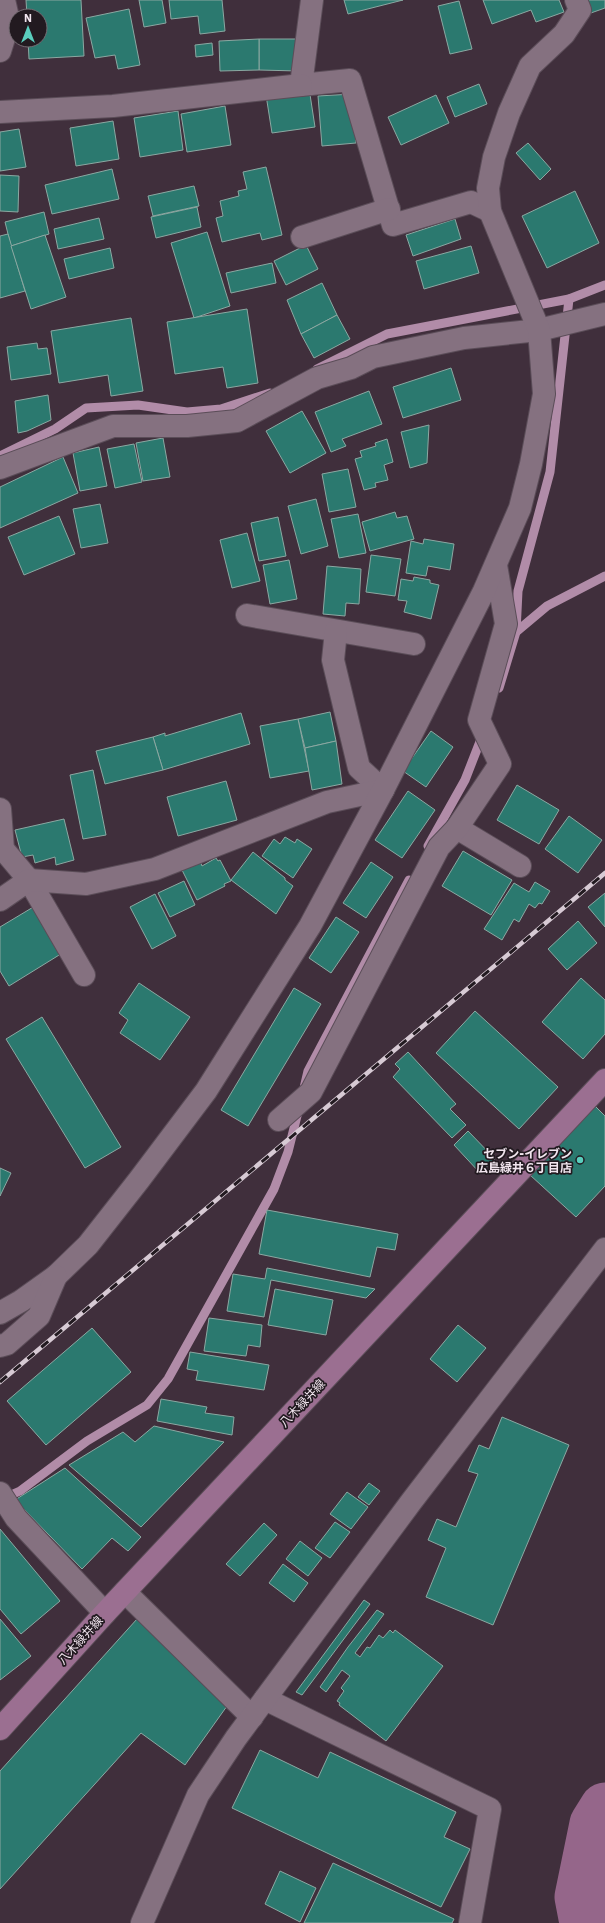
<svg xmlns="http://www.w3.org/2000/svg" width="605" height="1923" viewBox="0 0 605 1923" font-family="'IBM Plex Sans','Noto Sans JP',sans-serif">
	<rect width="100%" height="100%" fill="#402f3c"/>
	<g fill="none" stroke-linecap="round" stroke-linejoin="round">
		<!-- stream -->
		<g stroke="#b18ca8" stroke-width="9">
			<path d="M317,369l70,-35 182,-35 36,-14"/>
			<path d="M0,456l55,-27 31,-21 52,-3 49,7 34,-3 49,-16"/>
			<path d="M516,632l31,-26 58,-30"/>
			<path d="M499,688l17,-56 2,-41 32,-119 19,-173"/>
			<path d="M428,846l37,-66 18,-46"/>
			<path d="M304,1088l4,-17 101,-191"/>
			<path d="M4,1498l16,-7 67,-50 60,-36 21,-26 106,-190 14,-37 11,-44"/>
		</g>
		<!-- river -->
		<path stroke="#95668a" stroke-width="51" d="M585,1923l-5,-26 15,-73 10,-16"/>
	</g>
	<!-- building -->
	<g fill="#2b796f" stroke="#8ba8a2">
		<path d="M26,0h55l3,56 -55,3 -1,-19h12v-24h-13z"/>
		<path d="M139,0h23l4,23 -22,4z"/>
		<path d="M169,0h53l3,31 -25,3 -2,-18 -27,3z"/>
		<path d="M344,0h59l-55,14z"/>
		<path d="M483,0h76l5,12 -28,10 -5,-12 -39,14z"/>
		<path d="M583,0h22v8l-17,6z"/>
		<path d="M459,1l13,48 -22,5 -12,-48z"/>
		<path d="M129,9l11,56 -22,4 -3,-14 -20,3 -9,-40z"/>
		<path d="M259,39h39v32l-39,-1z"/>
		<path d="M259,39v31l-39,1 -1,-30z"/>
		<path d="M212,43l1,12 -17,2 -1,-12z"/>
		<path d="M479,84l8,20 -32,13 -8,-20z"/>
		<path d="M309,88l6,39 -43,6 -6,-38z"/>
		<path d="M353,94l3,49 -34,3 -4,-50z"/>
		<path d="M436,95l13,28 -48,22 -13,-28z"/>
		<path d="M225,106l6,39 -44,7 -6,-38z"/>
		<path d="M178,111l5,39 -43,7 -6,-39z"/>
		<path d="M113,121l6,38 -43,7 -6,-38z"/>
		<path d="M19,129l7,38 -26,4v-39z"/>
		<path d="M528,143l23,26 -11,11 -24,-27z"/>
		<path d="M266,167l16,68 -20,5 -2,-7 -38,9 -6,-24 7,-2 -3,-15 19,-5 -1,-5 9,-2 -4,-17z"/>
		<path d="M112,169l7,30 -67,15 -7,-29z"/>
		<path d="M0,175l19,1 -1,36 -18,-1z"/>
		<path d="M194,186l5,20 -46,10 -5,-20z"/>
		<path d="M575,191l24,52 -52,25 -25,-52z"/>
		<path d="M197,207l4,20 -45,11 -5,-21z"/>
		<path d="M44,212l5,22 -38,12 -6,-24z"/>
		<path d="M99,218l5,21 -46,10 -4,-20z"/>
		<path d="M455,219l6,20 -48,17 -7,-21z"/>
		<path d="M207,232l23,74 -36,12 -23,-75z"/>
		<path d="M8,234l17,57 -25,7v-62z"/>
		<path d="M45,235l21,62 -35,12 -20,-63z"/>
		<path d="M306,245l12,24 -32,16 -12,-24z"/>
		<path d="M471,246l8,27 -55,16 -8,-28z"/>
		<path d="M110,248l4,20 -45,11 -5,-20z"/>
		<path d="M272,263l4,20 -45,10 -5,-20z"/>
		<path d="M322,283l15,32 -36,19 -14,-34z"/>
		<path d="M247,309l11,74 -31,5 -4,-21 -48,7 -8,-52z"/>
		<path d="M337,315l13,24 -36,19 -13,-24z"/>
		<path d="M131,318l12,73 -32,5 -3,-21 -49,8 -8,-52z"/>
		<path d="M37,343l1,6 9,-1 4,26 -40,6 -4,-33z"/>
		<path d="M451,368l10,32 -58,18 -10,-31z"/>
		<path d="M369,391l13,33 -40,15 4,7 -15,6 -16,-40z"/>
		<path d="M48,395l3,25 -24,11 -9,2 -3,-32z"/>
		<path d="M302,411l24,42 -36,20 -24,-42z"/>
		<path d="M429,425l-2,38 -17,5 -9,-36z"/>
		<path d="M163,438l7,39 -27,4 -7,-38z"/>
		<path d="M387,439l6,23 -9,3 4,15 -13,3 1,4 -12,3 -9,-31 7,-2 -2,-6 16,-5 -1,-3z"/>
		<path d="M134,444l8,38 -27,6 -8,-39z"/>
		<path d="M99,447l8,39 -27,5 -7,-38z"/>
		<path d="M63,457l15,36 -78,35v-41z"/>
		<path d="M348,469l8,38 -27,5 -7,-38z"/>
		<path d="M316,499l12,47 -27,8 -13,-48z"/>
		<path d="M100,504l8,39 -27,5 -8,-39z"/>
		<path d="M395,512l2,6 10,-2 7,23 -44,12 -8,-29z"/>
		<path d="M358,514l8,39 -27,5 -8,-39z"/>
		<path d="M59,516l16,38 -51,21 -16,-38z"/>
		<path d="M278,517l8,39 -27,5 -8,-38z"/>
		<path d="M247,533l13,48 -28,7 -12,-48z"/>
		<path d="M424,539l30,5 -4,26 -22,-4 -2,10 -20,-3 5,-32 12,3z"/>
		<path d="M371,555l30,4 -6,37 -29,-4z"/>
		<path d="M289,560l8,39 -27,5 -7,-39z"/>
		<path d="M327,566l34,3 -2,35 -13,-1 -1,13 -22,-2z"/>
		<path d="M414,577l16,3v3l9,2 -8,34 -27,-7 3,-11 -9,-1 3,-21 12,2z"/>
		<path d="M330,712l6,29 -31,7 -7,-29z"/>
		<path d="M241,713l9,31 -87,26 -10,-33 12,-4v3z"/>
		<path d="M298,719l11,52 -39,7 -10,-52z"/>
		<path d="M431,731l22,16 -27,40 -23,-16z"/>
		<path d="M153,737l10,33 -58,14 -9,-33z"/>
		<path d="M336,741l6,43 -30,6 -7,-42z"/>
		<path d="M93,770l13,65 -23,4 -13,-64z"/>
		<path d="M226,781l11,39 -59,16 -11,-39z"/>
		<path d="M517,785l42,25 -20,34 -42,-24z"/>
		<path d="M408,791l27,19 -33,48 -27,-18z"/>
		<path d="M569,816l33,24 -24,33 -33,-24z"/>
		<path d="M64,819l10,41 -18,5 -1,-8 -20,6 -2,-8 -11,2 -7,-27z"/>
		<path d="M285,837l10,6 2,-4 15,10 -19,29 -31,-22 12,-17 6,5z"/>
		<path d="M463,851l49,29 -21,35 -49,-29z"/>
		<path d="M253,852l32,26v2l8,6 -17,28 -45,-34z"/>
		<path d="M216,858l2,3 2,-1 11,21 -7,3 1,2 -28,14 -15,-30 18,-9 2,5z"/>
		<path d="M371,862l22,15 -27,41 -23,-15z"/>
		<path d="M184,881l11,24 -25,12 -12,-24z"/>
		<path d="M535,882l15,9 -8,13 -3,-1 -4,5 -6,-4 -10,18 -5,-3 -12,21 -18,-11 30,-46 15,9z"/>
		<path d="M605,893v34l-17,-20z"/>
		<path d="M155,894l21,42 -24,13 -22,-42z"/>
		<path d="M35,906l29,46 -55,34 -9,-15v-44z"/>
		<path d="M336,917l23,15 -28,41 -22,-15z"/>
		<path d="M578,921l19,22 -30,27 -19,-21z"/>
		<path d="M581,978l24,22v34l-22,25 -41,-37z"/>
		<path d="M139,983l51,34 -30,43 -40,-27 8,-13 -9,-7z"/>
		<path d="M294,988l27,16 -73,122 -27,-16z"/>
		<path d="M475,1011l83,76 -39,42 -83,-76z"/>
		<path d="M42,1017l79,130 -36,21 -79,-129z"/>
		<path d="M408,1052l48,52 -6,5 16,16 -14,13 -59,-61 7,-8 -5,-5z"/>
		<path d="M595,1106l10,10v70l-29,31 -46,-42z"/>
		<path d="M468,1131l27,28 -15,14 -26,-28z"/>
		<path d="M0,1168l11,5 -11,23z"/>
		<path d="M267,1210l131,24 -3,16 -18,-3 -7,30 -111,-23z"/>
		<path d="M267,1268l108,21 -9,9 -95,-18 -7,37 -37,-6 6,-37 32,5z"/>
		<path d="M275,1289l58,11 -7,35 -58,-10z"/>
		<path d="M209,1318l53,7 -2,22 -12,-2 -2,11 -42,-5z"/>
		<path d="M458,1325l28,23 -29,34 -27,-23z"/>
		<path d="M92,1328l39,44 -85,73 -39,-44z"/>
		<path d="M190,1352l79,13 -5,25 -68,-10 2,-9 -11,-2z"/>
		<path d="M161,1399l46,8 -2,6 29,4 -2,18 -75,-14z"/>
		<path d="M502,1417l67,28 -76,180 -67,-28 20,-49 -18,-8 9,-21 19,8 22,-53 -10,-3 11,-26 10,4z"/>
		<path d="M154,1426l70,16 -83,85 -72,-62 54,-33 12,10z"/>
		<path d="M65,1468l76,69 -13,14 -16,-13 -30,31 -67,-69z"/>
		<path d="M369,1483l11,8 -11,14 -11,-8z"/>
		<path d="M347,1492l21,15 -17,22 -21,-15z"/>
		<path d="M335,1522l15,10 -20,26 -15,-10z"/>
		<path d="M264,1523l13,12 -37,41 -14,-12z"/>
		<path d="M0,1529l60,72 -39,33 -21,-25z"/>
		<path d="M300,1541l22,17 -14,18 -22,-17z"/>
		<path d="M283,1564l25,19 -14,19 -25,-19z"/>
		<path d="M364,1600l6,4 -68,91 -6,-3z"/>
		<path d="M377,1610l7,4 -29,39 5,4 7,-10 3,1 9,-13 4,3 7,-8 3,3 2,-3 48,36 -57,75 -47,-36 1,-2 -3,-2 7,-10 -3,-3 9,-12 -8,-6 -16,22 -6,-5 28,-40z"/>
		<path d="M0,1619l31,37 -31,24z"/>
		<path d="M137,1619l59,53 36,27 -47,66 -44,-32 -141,156v-118z"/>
		<path d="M260,1750l58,28 12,-26 126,60 -12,25 26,12 -29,58 -209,-99z"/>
		<path d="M333,1863l121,56 -2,4h-148z"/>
		<path d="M280,1871l36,17 -16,34 -35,-18z"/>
	</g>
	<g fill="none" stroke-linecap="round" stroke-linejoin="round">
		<defs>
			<g id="minor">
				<path d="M312,0l-11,85 49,-5 43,145 78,-23 19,9"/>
				<path d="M0,51l9,-29 -5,-22"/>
				<path d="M0,112l113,-6 188,-21"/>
				<path d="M302,237l87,-28"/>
				<path d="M0,468l113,-42h74l50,-5 80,-43 34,-10 22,-11 91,-19 75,-8 66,-16"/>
				<path d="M247,615l167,29"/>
				<path d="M336,631l-3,29 26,108 24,22"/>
				<path d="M0,809l3,40 26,31 55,95"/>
				<path d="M457,828l63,38"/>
				<path d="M0,900l29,-20 57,4 69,-15 172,-67 56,-12"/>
				<path d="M279,1120l32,-28 128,-245 18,-19 43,-64 -21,-44 27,-96 -10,-59"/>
				<path d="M0,1313l21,-12 35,-25 32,-31 51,-65 67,-89 104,-165 73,-136 101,-199 36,-83 11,-44 13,-70 -5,-64 -49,-119 -2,-23 6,-31 15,-44 21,-47 34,-32 16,-24 -4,-10"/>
				<path d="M0,1346l7,-2 32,-28 17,-40"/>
				<path d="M0,1493l16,25 89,95"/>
				<path d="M125,1592l127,125"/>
				<path d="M265,1699l225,110 -20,114"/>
				<path d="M142,1923l56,-128 38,-57 175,-236 194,-253"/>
			</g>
			<path id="major" d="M0,1729l105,-116 500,-533"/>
		</defs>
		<!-- minor casing -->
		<use href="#minor" stroke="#5b4d58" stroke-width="24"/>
		<!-- major casing -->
		<use href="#major" stroke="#5b4d58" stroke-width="24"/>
		<!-- minor -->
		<use href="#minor" stroke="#857180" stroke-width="22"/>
		<!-- major -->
		<use href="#major" stroke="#9b6f91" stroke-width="22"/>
		<defs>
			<path id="rail" d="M0,1382l605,-509"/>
		</defs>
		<!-- rail casing -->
		<use href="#rail" stroke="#d7cad4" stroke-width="4.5"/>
		<!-- rail -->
		<use href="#rail" stroke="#221a20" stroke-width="3" stroke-dasharray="9" stroke-linecap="butt"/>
	</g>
	<!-- markers -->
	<circle fill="#5acebd" stroke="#221a20" stroke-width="1.5" cx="580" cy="1160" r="4"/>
	<g text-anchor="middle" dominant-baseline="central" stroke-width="3.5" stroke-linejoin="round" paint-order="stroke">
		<!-- poi labels -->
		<g font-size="12" font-weight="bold" fill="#f2e6ef" stroke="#221a20" text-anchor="end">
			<text x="572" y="1153">セブン‐イレブン<tspan x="572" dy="14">広島緑井６丁目店</tspan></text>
		</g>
		<!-- street labels -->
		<g font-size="12" fill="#f2e6ef" stroke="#221a20">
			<text transform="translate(302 1403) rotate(-47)">八木緑井線</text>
			<text transform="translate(80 1640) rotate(-48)">八木緑井線</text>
		</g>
	</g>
	<!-- north arrow -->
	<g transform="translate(28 28)"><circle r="19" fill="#221a20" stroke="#756c73"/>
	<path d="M0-3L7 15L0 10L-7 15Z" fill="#5acebd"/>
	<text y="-6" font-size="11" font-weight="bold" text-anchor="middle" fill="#f2e6ef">N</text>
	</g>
</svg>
